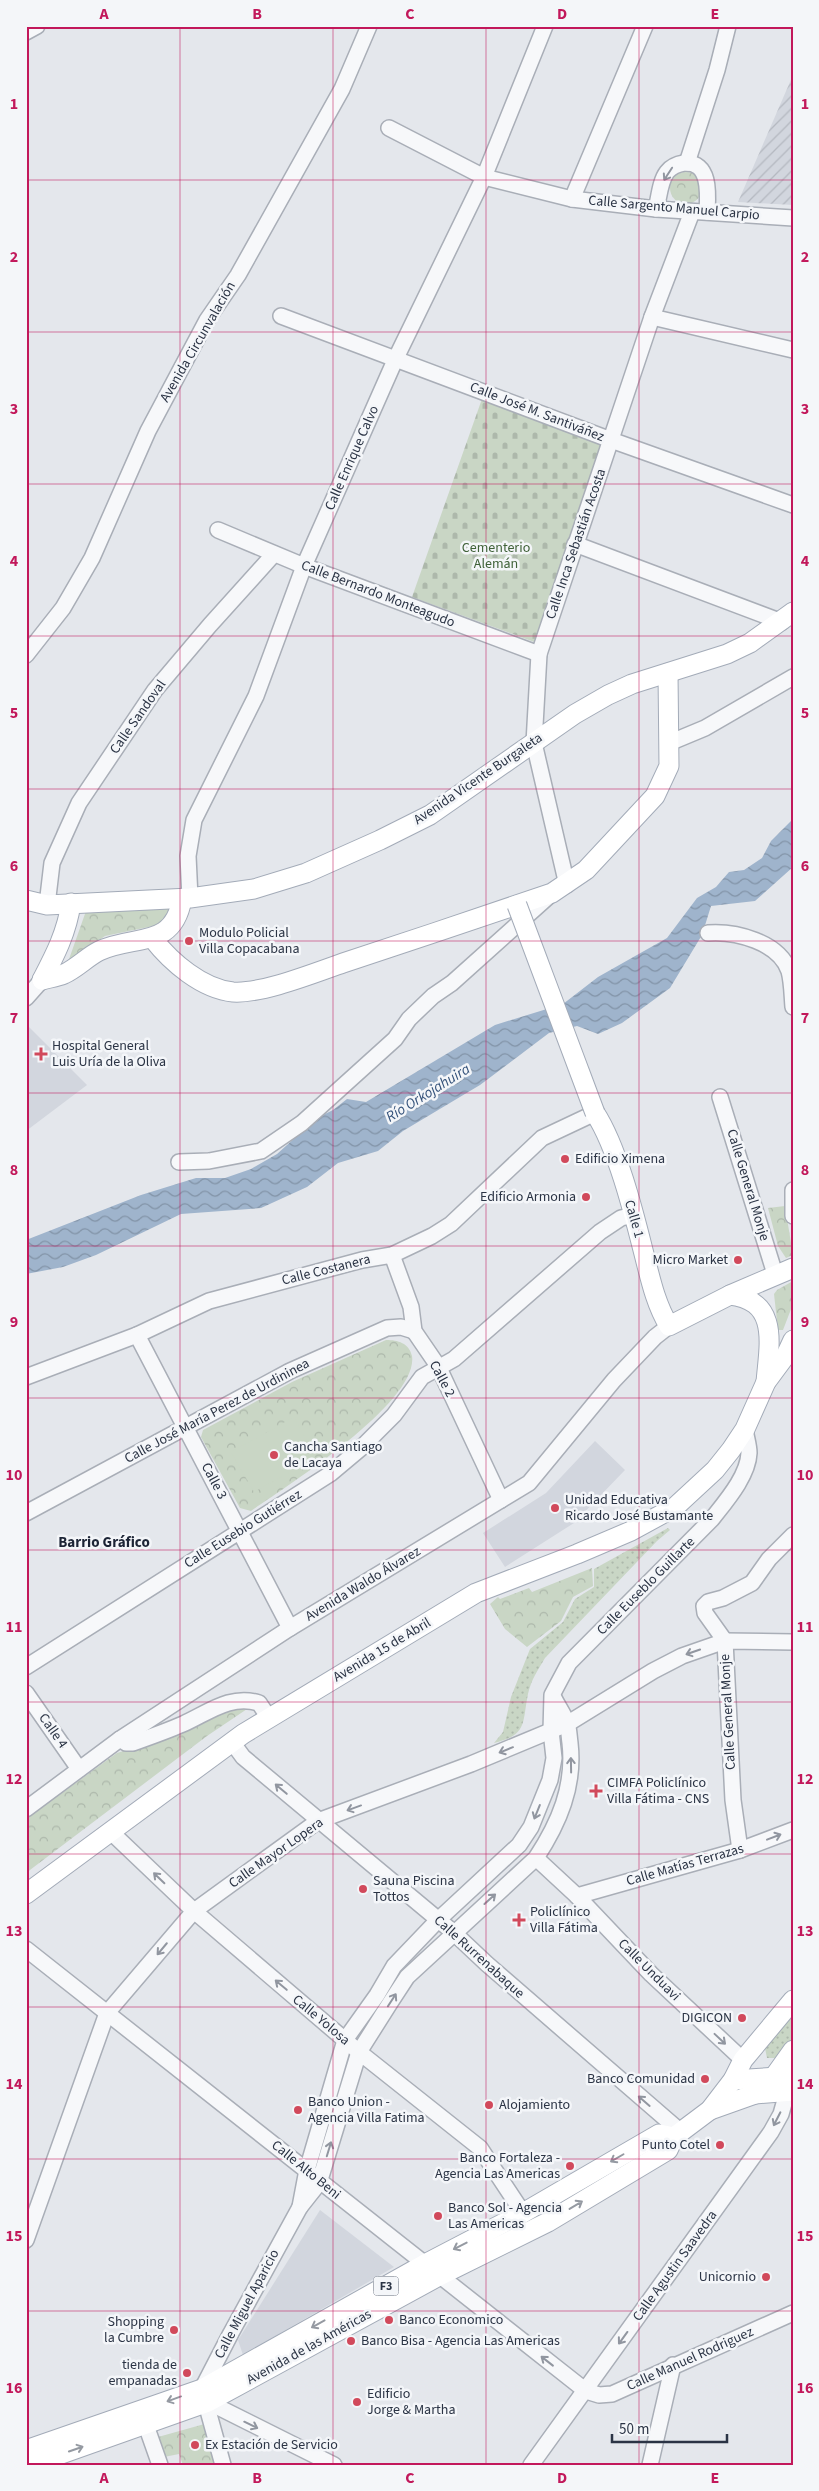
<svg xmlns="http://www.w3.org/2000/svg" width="819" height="2491" viewBox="0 0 819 2491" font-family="'Source Sans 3',sans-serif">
	<defs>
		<pattern id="industrial-furrows" width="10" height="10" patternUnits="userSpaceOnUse" patternTransform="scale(1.25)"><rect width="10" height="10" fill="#d2d6de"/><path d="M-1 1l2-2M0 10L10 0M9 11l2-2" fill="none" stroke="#b4b8c0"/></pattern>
		<pattern id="grass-dots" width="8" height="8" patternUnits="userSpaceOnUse" patternTransform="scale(1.25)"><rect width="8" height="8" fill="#c9d6c5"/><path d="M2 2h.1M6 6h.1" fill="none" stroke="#adb8ab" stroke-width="1.8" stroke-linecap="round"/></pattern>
		<pattern id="cemetery-stones" width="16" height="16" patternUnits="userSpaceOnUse" patternTransform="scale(1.25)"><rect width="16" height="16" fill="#c9d6c5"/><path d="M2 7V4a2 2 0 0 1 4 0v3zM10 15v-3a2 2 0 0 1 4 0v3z" fill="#adb8ab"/></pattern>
		<pattern id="park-crowns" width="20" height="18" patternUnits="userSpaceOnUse" patternTransform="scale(1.25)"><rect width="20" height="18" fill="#c9d6c5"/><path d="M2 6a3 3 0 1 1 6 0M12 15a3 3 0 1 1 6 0" fill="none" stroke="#adb8ab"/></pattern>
		<pattern id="water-waves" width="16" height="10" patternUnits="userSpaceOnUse" patternTransform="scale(1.25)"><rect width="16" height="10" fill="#9fb4cc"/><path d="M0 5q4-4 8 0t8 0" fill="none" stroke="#8293a7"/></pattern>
	</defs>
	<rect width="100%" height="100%" fill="#e4e7ec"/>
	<!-- built -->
	<g fill="#d2d6de">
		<path d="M26,1024l61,61 -61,46z"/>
		<path d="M595,1441l30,29 -51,53 -69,44 -22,-34 63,-40z"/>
		<path d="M320,2210l74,57 -151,88 -5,-15z"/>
	</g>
	<!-- industrial -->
	<path fill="url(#industrial-furrows)" d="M793,75v130l-55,-3z"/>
	<!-- grass -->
	<g fill="url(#grass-dots)">
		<path d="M668,1528l2,2 -13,11 -112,117c-7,12 -14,22 -17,36 -6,29 0,41 -34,49l9,-11 8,-35 19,-48 33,-27 12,-23 19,-12v-18z"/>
		<path d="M793,2014v24l-16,20h-10l-2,-10z"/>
	</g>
	<!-- cemetery -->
	<path fill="url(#cemetery-stones)" d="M483,396l122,43 -68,204 -125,-46z"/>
	<!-- park -->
	<g fill="url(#park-crowns)">
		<circle cx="686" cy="188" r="16"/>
		<path d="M165,907l4,3 -6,14 -58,12 -37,26 18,-51z"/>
		<path d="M785,1206l8,49 -7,3 -8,-12 -10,-38z"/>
		<path d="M793,1281v23l-10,26h-5l-4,-36 3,-4z"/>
		<path d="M386,1340c12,0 23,3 26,16 7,46 -126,131 -161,155l-11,-3 -39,-71 2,-7 89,-48z"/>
		<path d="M592,1568l1,18 -20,11 -12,24 -34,26 -22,-18 -15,-25 8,-7 2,2 29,-11 3,4z"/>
		<path d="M250,1707l-43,29 -181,137v-54l91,-66 38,-12 68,-32z"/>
		<path d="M208,2423l9,42h-34l-4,-11 -15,3 -6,-20z"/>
	</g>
	<!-- pitch -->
	<path fill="#c9d6c5" d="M294,1417l22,41 -62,34 -23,-40z"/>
	<!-- water -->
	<path fill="url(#water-waves)" d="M793,819v48l-38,34 -44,5 -9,29 -32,53 -48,35 -24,11 -21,-8 -28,7 -69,52 -77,46 -25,20 -40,12 -31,24 -46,21 -80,6 -85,41 -33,12 -37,7v-34l115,-45 55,-17h29l26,-9 26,-15 40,-36 16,-8 14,-11 19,3 129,-77 68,-21 35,-27 69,-39 30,-40 19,-11 13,-15 15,-2 18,-12 9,-17z"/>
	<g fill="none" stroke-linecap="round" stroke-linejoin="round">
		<defs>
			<g id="minor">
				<path d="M26,32l11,-6"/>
				<path d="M389,128l95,49 88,22 84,10 137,9"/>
				<path d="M687,163l30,-93 11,-44"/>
				<path d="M572,199l73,-173"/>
				<path d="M656,209c3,-11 4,-28 11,-37 4,-5 11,-8 17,-9 27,-2 24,32 23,49"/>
				<path d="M281,316l330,124 182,65"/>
				<path d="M652,317l141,33"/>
				<path d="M218,530l86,36 235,88"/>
				<path d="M575,544l207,78"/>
				<path d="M26,655l37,-47 29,-50 56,-127 59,-111 31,-45 104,-186 27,-63"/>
				<path d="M669,743l36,-15 88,-51"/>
				<path d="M567,885l-33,-142 5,-89 113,-337 40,-105"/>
				<path d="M190,898l-2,-42 6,-36 62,-124 48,-130 92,-208 88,-181 61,-151"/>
				<path d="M47,905l5,-42 27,-60 76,-113 55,-65 64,-71"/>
				<path d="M708,933c28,-2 71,9 81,38 3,11 3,24 4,36"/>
				<path d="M26,998l16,-18"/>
				<path d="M720,1097l55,177"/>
				<path d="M179,1162l30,-1 52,-10 41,-28 93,-84 14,-20 24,-23 19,-13 97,-87"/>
				<path d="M793,1190v26"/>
				<path d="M392,1255l19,52 3,24 24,35 63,134"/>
				<path d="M137,1335l153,293"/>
				<path d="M26,1377l111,-42 72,-34 153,-41 30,-5 40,-19 19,-12 91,-86 53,-25"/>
				<path d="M26,1513l264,-142 97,-43 14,-1 13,4"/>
				<path d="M26,1667l304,-193 31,-26 33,-33 28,-38 32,-18 146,-127 21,-14 13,-3"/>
				<path d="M26,1693l53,76"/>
				<path d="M120,1739l6,4h7c17,-6 34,-12 50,-19 25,-11 47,-30 76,-21l10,15"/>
				<path d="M232,1742l11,15 210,175 34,32 194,168"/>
				<path d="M26,1809l94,-70 170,-111 239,-145 85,-103 41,-43 14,-11"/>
				<path d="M111,1832l83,79 165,141 121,96 43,65"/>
				<path d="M740,1850l-7,-50 -8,-159 -20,-28 -1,-7 4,-4 15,-4 29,-15 17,-24 24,-24"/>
				<path d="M536,1858l41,38 74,78 92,86"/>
				<path d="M577,1896l163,-46 53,-20"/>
				<path d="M26,1949l560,442 13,4 13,-1 181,-81"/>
				<path d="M300,2207l7,-37 38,-130 32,-45 17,-29 44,-46 81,-75 12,-18 19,-47 4,-22 -3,-27 1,-36 17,-32 143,-144c14,-18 36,-43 37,-66 0,-8 -3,-16 -4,-24"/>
				<path d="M26,2240l81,-227 87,-102 124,-90 153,-57 96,-40 86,-53 29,-15 43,-15 68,1"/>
				<path d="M208,2402l126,63"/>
				<path d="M142,2414l18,51"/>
				<path d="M223,2465l-21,-76 29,-56 69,-126 19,-24 40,-131 31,-49 17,-26 129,-119c23,-35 39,-72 34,-115 -1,-7 -1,-14 -3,-20 -3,-9 -10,-18 -14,-27"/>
				<path d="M531,2465l240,-333 10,-18 9,-32"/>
				<path d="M650,2465l23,-100"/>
			</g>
			<g id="major">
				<path d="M26,900l21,5 143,-7 64,-9 52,-16 74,-33 50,-25 145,-101 33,-19 24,-11 95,-30 23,-11 43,-31"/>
				<path d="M153,939c18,23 49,50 80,53 29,2 81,-19 110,-29 70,-23 139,-46 209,-70l34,-23 69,-74 14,-30 -1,-93"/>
				<path d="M42,980c7,-2 15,-3 22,-6 13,-6 23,-17 35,-23 35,-17 74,-1 83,-52"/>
				<path d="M42,980c13,-25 25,-48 29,-77"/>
				<path d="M595,1113c22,34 38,97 48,137 7,27 12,53 26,76l61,-31 63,-27"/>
				<path d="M730,1295c50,6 39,50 36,87"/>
				<path d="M26,1894l217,-160 233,-141 101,-39 54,-23 44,-24 40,-37 16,-20 14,-21 21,-47 20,-27 7,-15"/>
				<path d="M733,2080l60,-4"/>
				<path d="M755,2094l38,-3"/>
				<path d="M710,2110l45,-16 18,-16 20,-28"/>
				<path d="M26,2450l176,-61 223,-125 98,-51 136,-79 15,3"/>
				<path d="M30,2465l178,-63 231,-126 109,-54 120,-72 6,-13 36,-27 23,-30 10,-20 50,-60"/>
			</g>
		</defs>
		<!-- minor casing -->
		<use href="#minor" stroke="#a9aeb7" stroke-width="18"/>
		<!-- major casing -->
		<use href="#major" stroke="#a3abb8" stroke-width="21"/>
		<!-- minor -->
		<use href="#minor" stroke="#f7f8fa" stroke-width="15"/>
		<!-- major -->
		<use href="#major" stroke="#fff" stroke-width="19"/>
		<defs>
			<path id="major-bridge" d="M517,905l78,208"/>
		</defs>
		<!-- major-bridge casing -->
		<use href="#major-bridge" stroke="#a3abb8" stroke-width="21" stroke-linecap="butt"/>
		<!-- major-bridge -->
		<use href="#major-bridge" stroke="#fff" stroke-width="19"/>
	</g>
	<!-- one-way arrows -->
	<defs><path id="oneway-shaft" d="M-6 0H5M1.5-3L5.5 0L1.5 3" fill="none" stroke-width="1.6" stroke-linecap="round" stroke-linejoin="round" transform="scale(1.25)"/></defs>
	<g stroke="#9196a0">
		<use href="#oneway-shaft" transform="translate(668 174) rotate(123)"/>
		<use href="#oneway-shaft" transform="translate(693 1652) rotate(161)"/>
		<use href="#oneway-shaft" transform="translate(506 1750) rotate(158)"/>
		<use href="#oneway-shaft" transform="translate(571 1765) rotate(-91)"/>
		<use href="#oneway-shaft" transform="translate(281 1789) rotate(-140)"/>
		<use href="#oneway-shaft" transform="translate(354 1808) rotate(160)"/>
		<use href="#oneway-shaft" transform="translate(537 1812) rotate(112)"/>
		<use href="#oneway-shaft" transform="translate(774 1837) rotate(-21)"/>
		<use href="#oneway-shaft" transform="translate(159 1878) rotate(-136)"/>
		<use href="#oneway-shaft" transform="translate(490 1899) rotate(-42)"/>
		<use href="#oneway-shaft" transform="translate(162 1949) rotate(130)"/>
		<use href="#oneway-shaft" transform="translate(281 1985) rotate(-140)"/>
		<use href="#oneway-shaft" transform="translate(392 2000) rotate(-57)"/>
		<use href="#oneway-shaft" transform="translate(720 2039) rotate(43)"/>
		<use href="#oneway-shaft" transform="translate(644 2101) rotate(-139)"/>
		<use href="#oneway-shaft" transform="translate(777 2119) rotate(117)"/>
		<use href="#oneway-shaft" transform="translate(329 2149) rotate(-73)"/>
		<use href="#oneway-shaft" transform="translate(623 2338) rotate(126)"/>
		<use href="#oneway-shaft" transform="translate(547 2361) rotate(-142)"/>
		<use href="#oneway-shaft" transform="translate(251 2425) rotate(26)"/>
	</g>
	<g stroke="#959aa2">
		<use href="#oneway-shaft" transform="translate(617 2158) rotate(150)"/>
		<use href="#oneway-shaft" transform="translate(576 2205) rotate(-31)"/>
		<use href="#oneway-shaft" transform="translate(460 2246) rotate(153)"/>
		<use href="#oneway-shaft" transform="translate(318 2324) rotate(151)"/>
		<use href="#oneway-shaft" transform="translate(174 2399) rotate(160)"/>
		<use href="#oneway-shaft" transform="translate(76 2449) rotate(-19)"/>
	</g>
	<!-- grid -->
	<path fill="none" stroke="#c2185b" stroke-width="1" stroke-opacity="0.55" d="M180,26v2439M333,26v2439M486,26v2439M639,26v2439M26,180h767M26,332h767M26,484h767M26,636h767M26,789h767M26,941h767M26,1093h767M26,1246h767M26,1398h767M26,1550h767M26,1702h767M26,1854h767M26,2007h767M26,2159h767M26,2311h767"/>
	<!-- markers -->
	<g fill="#d1495b" stroke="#f4f6f9" stroke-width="2">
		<circle cx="189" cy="941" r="5"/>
		<path d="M38.5 1046.5h5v5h5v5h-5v5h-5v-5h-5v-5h5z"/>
		<circle cx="565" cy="1159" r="5"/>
		<circle cx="586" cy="1197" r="5"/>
		<circle cx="738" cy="1260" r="5"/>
		<circle cx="274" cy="1455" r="5"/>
		<circle cx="555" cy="1508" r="5"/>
		<path d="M593.5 1783.5h5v5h5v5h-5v5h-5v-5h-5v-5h5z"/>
		<circle cx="363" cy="1889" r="5"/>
		<path d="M516.5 1912.5h5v5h5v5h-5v5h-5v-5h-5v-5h5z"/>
		<circle cx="742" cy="2018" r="5"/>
		<circle cx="705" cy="2079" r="5"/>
		<circle cx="489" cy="2105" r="5"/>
		<circle cx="298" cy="2110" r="5"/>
		<circle cx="720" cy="2145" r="5"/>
		<circle cx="570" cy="2166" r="5"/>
		<circle cx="438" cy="2216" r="5"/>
		<circle cx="766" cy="2277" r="5"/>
		<circle cx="389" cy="2320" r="5"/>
		<circle cx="174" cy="2330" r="5"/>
		<circle cx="351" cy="2341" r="5"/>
		<circle cx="187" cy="2373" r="5"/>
		<circle cx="357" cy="2402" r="5"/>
		<circle cx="195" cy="2445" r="5"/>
	</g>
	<g text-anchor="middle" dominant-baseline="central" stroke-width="5" stroke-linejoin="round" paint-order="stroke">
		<!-- shield labels -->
		<rect fill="#f4f6f9" stroke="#676e7b" stroke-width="1" x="373.5" y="2276.5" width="25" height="19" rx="4"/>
		<g font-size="12" font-weight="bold" fill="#2b3445">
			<text x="386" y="2286">F3</text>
		</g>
		<!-- street labels -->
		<g font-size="14" fill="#2b3445" stroke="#f4f6f9">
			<text transform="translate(674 208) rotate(5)">Calle Sargento Manuel Carpio</text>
			<text transform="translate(198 342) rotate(-60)">Avenida Circunvalación</text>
			<text transform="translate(537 412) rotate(21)">Calle José M. Santiváñez</text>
			<text transform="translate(352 458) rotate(-66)">Calle Enrique Calvo</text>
			<text transform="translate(576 544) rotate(-71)">Calle Inca Sebastián Acosta</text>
			<text transform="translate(378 594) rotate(21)">Calle Bernardo Monteagudo</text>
			<text transform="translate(138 717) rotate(-55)">Calle Sandoval</text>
			<text transform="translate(478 779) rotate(-34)">Avenida Vicente Burgaleta</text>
			<text transform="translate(748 1185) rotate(73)">Calle General Monje</text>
			<text transform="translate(634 1219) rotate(74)">Calle 1</text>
			<text transform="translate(326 1270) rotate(-14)">Calle Costanera</text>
			<text transform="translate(442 1379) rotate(62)">Calle 2</text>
			<text transform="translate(217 1411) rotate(-28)">Calle José María Perez de Urdininea</text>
			<text transform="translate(214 1481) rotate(62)">Calle 3</text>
			<text transform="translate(243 1529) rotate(-32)">Calle Eusebio Gutiérrez</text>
			<text transform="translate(363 1584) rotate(-31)">Avenida Waldo Álvarez</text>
			<text transform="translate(646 1586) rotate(-45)">Calle Euseblo Guillarte</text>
			<text transform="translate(382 1650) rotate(-31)">Avenida 15 de Abril</text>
			<text transform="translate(728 1712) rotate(-93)">Calle General Monje</text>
			<text transform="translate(53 1731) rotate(55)">Calle 4</text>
			<text transform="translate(276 1853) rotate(-35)">Calle Mayor Lopera</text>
			<text transform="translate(685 1865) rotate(-16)">Calle Matías Terrazas</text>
			<text transform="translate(479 1957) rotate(42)">Calle Rurrenabaque</text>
			<text transform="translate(649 1970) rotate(45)">Calle Unduavi</text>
			<text transform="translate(321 2020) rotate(40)">Calle Yolosa</text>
			<text transform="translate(306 2170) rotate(39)">Calle Alto Beni</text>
			<text transform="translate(675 2266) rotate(-54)">Calle Agustin Saavedra</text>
			<text transform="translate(247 2304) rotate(-62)">Calle Miguel Aparicio</text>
			<text transform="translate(309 2347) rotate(-29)">Avenida de las Américas</text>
			<text transform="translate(690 2359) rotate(-24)">Calle Manuel Rodriguez</text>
		</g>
		<!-- park labels -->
		<g font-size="14" fill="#3f6138" stroke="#f4f6f9">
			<text x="496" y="548">Cementerio<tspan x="496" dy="16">Alemán</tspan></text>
		</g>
		<!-- poi labels -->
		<g font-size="14" fill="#2b3445" stroke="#f4f6f9" text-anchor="start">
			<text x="199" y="933">Modulo Policial<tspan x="199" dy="16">Villa Copacabana</tspan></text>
			<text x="52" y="1046">Hospital General<tspan x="52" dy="16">Luis Uría de la Oliva</tspan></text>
			<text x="575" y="1159">Edificio Ximena</text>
			<text x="576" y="1197" text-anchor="end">Edificio Armonia</text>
			<text x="728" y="1260" text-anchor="end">Micro Market</text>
			<text x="284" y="1447">Cancha Santiago<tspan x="284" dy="16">de Lacaya</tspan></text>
			<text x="565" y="1500">Unidad Educativa<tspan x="565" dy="16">Ricardo José Bustamante</tspan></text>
			<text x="607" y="1783">CIMFA Policlínico<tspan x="607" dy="16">Villa Fátima - CNS</tspan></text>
			<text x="373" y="1881">Sauna Piscina<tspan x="373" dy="16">Tottos</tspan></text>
			<text x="530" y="1912">Policlínico<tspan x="530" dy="16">Villa Fátima</tspan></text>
			<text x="732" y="2018" text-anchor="end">DIGICON</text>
			<text x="695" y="2079" text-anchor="end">Banco Comunidad</text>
			<text x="308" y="2102">Banco Union -<tspan x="308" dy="16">Agencia Villa Fatima</tspan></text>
			<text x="499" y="2105">Alojamiento</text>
			<text x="710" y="2145" text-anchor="end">Punto Cotel</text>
			<text x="560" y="2158" text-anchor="end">Banco Fortaleza -<tspan x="560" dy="16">Agencia Las Americas</tspan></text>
			<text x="448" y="2208">Banco Sol - Agencia<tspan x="448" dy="16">Las Americas</tspan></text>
			<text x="756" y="2277" text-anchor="end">Unicornio</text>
			<text x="399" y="2320">Banco Economico</text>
			<text x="164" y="2322" text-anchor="end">Shopping<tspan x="164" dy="16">la Cumbre</tspan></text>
			<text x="361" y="2341">Banco Bisa - Agencia Las Americas</text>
			<text x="177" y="2365" text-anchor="end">tienda de<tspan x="177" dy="16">empanadas</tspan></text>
			<text x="367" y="2394">Edificio<tspan x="367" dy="16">Jorge &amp; Martha</tspan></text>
			<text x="205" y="2445">Ex Estación de Servicio</text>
		</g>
		<!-- water labels -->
		<g font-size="15" font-style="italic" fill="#34527a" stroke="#f4f6f9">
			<text transform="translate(428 1093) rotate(-32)">Río Orkojahuira</text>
		</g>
		<!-- neighbourhood labels -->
		<g font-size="15" font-weight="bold" fill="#1d2536" stroke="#f4f6f9">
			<text x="104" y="1542">Barrio Gráfico</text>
		</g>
	</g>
	<!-- border -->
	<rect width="819" height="2491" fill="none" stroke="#f4f6f9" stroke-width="55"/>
	<!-- scale -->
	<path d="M612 2434v8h115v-8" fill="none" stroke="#2b3445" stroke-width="2.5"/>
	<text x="619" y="2434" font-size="15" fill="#2b3445" stroke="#f4f6f9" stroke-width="4" paint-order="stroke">50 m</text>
	<rect x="28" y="28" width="764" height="2436" fill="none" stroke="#c2185b" stroke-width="2"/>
	<g font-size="16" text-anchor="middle" font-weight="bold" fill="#c2185b">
		<text x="104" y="19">A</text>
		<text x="257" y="19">B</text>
		<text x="410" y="19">C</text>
		<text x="562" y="19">D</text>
		<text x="715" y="19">E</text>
		<text x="14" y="109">1</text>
		<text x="805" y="109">1</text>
		<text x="14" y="262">2</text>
		<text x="805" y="262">2</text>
		<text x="14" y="414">3</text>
		<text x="805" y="414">3</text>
		<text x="14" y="566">4</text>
		<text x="805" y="566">4</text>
		<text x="14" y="718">5</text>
		<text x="805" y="718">5</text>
		<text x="14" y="871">6</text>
		<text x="805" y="871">6</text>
		<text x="14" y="1023">7</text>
		<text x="805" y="1023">7</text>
		<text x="14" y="1175">8</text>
		<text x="805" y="1175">8</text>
		<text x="14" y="1327">9</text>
		<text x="805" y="1327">9</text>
		<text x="14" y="1480">10</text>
		<text x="805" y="1480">10</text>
		<text x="14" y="1632">11</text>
		<text x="805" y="1632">11</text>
		<text x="14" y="1784">12</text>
		<text x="805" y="1784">12</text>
		<text x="14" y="1936">13</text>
		<text x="805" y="1936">13</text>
		<text x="14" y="2089">14</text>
		<text x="805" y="2089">14</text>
		<text x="14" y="2241">15</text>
		<text x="805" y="2241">15</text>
		<text x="14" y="2393">16</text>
		<text x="805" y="2393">16</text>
		<text x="104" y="2483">A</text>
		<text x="257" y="2483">B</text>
		<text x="410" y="2483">C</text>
		<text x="562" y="2483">D</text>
		<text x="715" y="2483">E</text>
	</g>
</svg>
